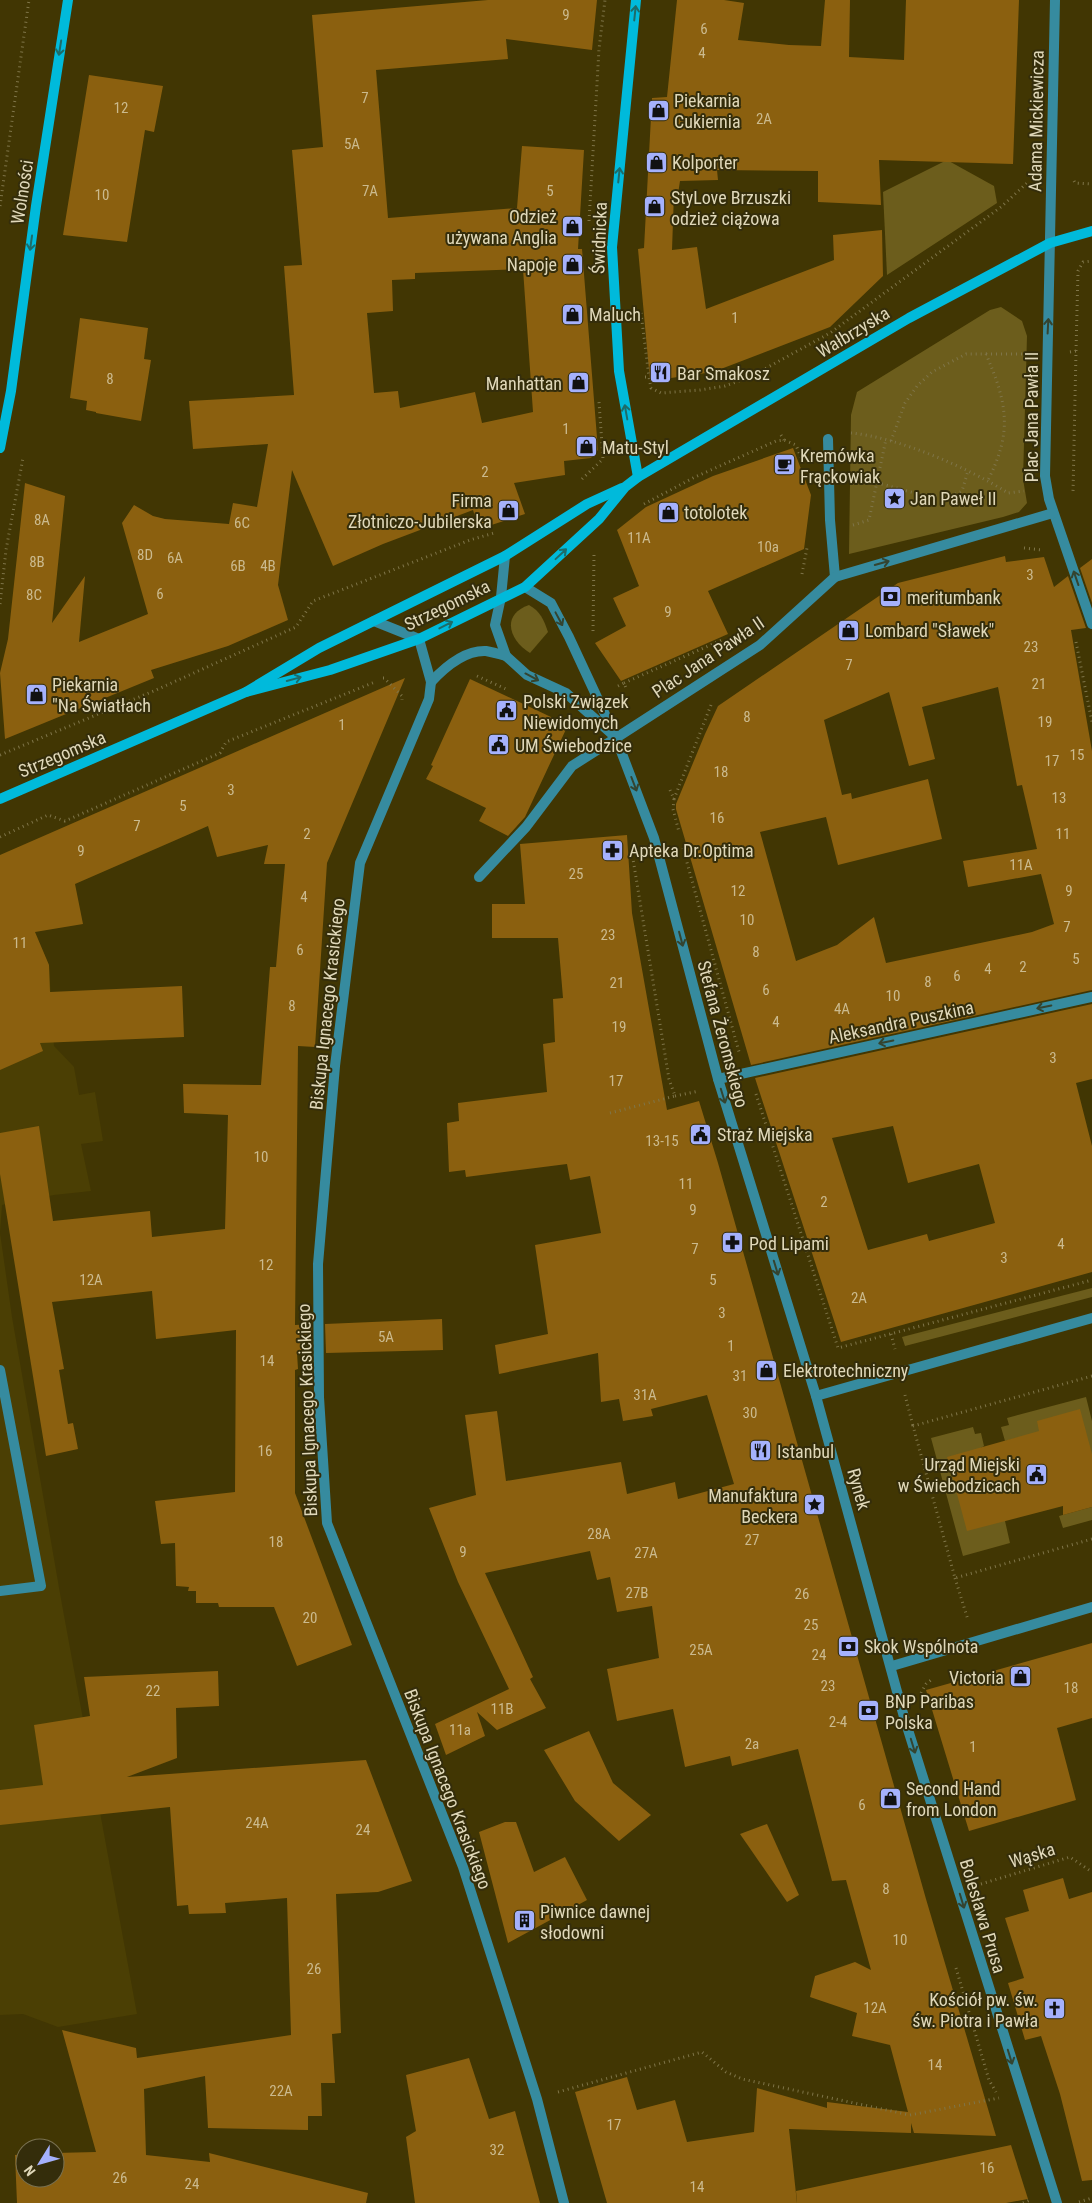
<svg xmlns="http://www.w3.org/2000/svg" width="1092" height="2203" viewBox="0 0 1092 2203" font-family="'Roboto Condensed',sans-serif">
	<rect width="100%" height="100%" fill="#413603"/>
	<!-- built -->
	<g fill="#4b3f04">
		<path d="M0,855l49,110 5,81 20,21 5,28 16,-3 8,49 -22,3 10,47 -37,4 -52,10 -2,27z"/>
		<path d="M0,1233l12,84 49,282 76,415 -79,13 -35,-13 -23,1z"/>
	</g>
	<!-- green -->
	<g fill="#6c5d1c">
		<path d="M947,160l47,26 3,17 -110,72 -4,-83z"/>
		<path d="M1001,307l21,14 5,15 -4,143 4,24 -8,9 -16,5 -154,37 2,-139 6,-23 133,-82z"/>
		<path d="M529,605c11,6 15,15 19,27l-18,21c-20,-12 -30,-38 -1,-48z"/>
		<path d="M1092,1288v9l-187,49 -3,-9z"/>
		<path d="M1086,1397l6,24v36l-51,-25 -36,9 -4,-14 8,-2 -2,-7z"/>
		<path d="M973,1427l2,7 6,-1 3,13 -5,3 20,72h6l5,22 -47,13 -32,-118z"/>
		<path d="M1092,1507v13l-29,8 -4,-12z"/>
	</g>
	<!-- building -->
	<g fill="#8b600f" fill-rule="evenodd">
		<path d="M488,0h109l-5,50 -86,-11 2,20 -132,11 12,148 129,-10 5,-62 62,4 -6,99h4l16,201 -7,8 -27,3 1,14 -51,8 11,31 -46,15 -6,-19 -90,34 -50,22 -41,-96 -14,115 10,35 -60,26 -77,24 3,8 -149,61 -5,-66 8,-34 17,-156 40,13 -13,127 33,-47 -6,66 69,-28 -26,-91 12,-18 19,11 12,3 64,5 4,-21 24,4 11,-63 -75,5 -4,-48 105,-6 -10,-129 18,-1 -10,-115 31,-3 -11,-132zM523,269l10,143 -51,11 -7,-31 -75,16 -2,-17 -24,2 -7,-80 26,-2 -1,-31 23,-1v-6z"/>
		<path d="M677,0h47l20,3 -6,37 51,5 32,1 4,-46h25l-1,57 55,3 2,-60h113l-6,164 -134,-4 2,45 -63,-3v-31l-101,-1 1,10 -38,1 -2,13 -4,-1 -2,57 25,-3 9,62 128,-49 -1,-25 49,-5 1,46 -53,51 -117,45 -63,9 -12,-132 6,-1 8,-150 15,-1z"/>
		<path d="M89,75l74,11 -9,46 -9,-2 -18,112 -64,-7z"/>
		<path d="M80,318l68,10 -4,31 7,1 -10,61 -45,-8v-1l-10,-2 1,-9 -17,-3z"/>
		<path d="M793,448l18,47 -7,54 -96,42 20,43 -107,47 -26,-38 31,-17 -13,-28 26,-12 -22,-56 29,-23 67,-31z"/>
		<path d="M1005,556l1,6 38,-5 10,30 14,-11 18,52 -15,2 21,121v239l-341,75 -75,-256v-5l29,-70 13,-28 180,-123zM998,687l19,99 5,-1 15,64 -74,12 5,26 73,-13 13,50 -22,8 -146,31 -12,-46 -37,28 -41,16 -36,-129 66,-15 12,48 104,-26 -14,-60 -76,20 -1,-6 -9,2 -18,-75 65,-28 20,74 26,-7 -13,-52z"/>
		<path d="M1092,559v44l-12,-35z"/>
		<path d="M405,678l-78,185 -12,184 -17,-1 -3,279 17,-1v29h-15l1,16 -3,1v123l57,152 -55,21 -23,-59h-55l-1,-4h-22v-12h-8l1,-4 -13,-1 -1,-43 -14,1 -6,-43 80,-9 1,-162 -80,9 -4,-48 -100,11 12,67 -5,1 9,54 5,-1 5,26 -32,7 -46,-282v-41l39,-7 14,95 97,-10 2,26 73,-8 3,-114 -44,-2 -1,-29 78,1 9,-118h6l9,-103h-21l4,-19 -51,12 -9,-31 -133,58 8,40 -48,8 14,33 1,27 132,-6 2,51 -144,6 3,8 -43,19v-215z"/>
		<path d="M470,679l98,46 -43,92 -17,19 -29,-15 7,-13 -60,-29 7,-13 -2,-1z"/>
		<path d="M627,835l5,78 35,197 32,-9 19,62 208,736 70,237 -82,-3 -3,-10v10l-122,-4 8,74h-190l-32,-111 52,-15 10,33 38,-10 12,42 67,-10 3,-44 70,20v-6l81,10 -18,-67 -38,-9 5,-23 -47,-16 5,-21 40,-14 16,8 -25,-90 -14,1 -34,-132 -66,17 -2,-10 -45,11 -12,-58 -56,12 -10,-52 52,-11 -7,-52 -35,6 -7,-35 -13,3 -7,-29 -105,22 48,104 -3,2 16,29 -49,22 -20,-18 8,24 -39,19 -11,-31 74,-35 -51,-107 -29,-74 47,-13 -11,-80 32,-4 9,70 115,-19 6,32 48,-12 3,17 56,-15 -27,-89 -56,14 2,7 -30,5 -4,-22 -18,3 -3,-49 -99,21 -4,-29 53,-11 -13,-89 66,-12 -11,-57 -20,4 -3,-16 -101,13 -1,-7 -16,2 -2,-49 12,-2 -1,-18 89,-11 -4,-48 12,-2 -2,-43 10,-1 -5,-60h-66v-34h33l-5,-60z"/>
		<path d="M1092,1004v75l-16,4 16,63v126l-251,70 -86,-264zM893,1126l15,57 71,-19 16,59 -66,18 -2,-7 -59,16 -36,-112z"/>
		<path d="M442,1319l1,31 -117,3 -1,-29z"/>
		<path d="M1080,1409l12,45v53l-29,8v-9l-96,25 -20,-74 92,-26 -2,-10z"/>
		<path d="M1092,1643v75l-35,10 19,72 -107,31 -43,-141z"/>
		<path d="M218,1671l1,35 -43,2 1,50 -50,19 239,-17 46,121 -34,11 -42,2 5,139 -9,1 3,49h-14l1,33h-14v14l-100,-2 -3,-52 -61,13 2,66 64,7 -1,-9 159,40 -2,10h-349l-2,-48 10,-1v24h30v-25l41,-1 -34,-122 74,18 1,10 154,-23 -4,-137 -62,5 1,10 -37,1 -1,-9 -11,1 -7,-99 -170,18v-35l43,-5 -9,-60 56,-9 -6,-39z"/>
		<path d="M589,1731l24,52 38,32 -32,26 -44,-40 -31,-51z"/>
		<path d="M505,1822h11l18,50 31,-15 22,43 -79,43 -29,-111z"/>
		<path d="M767,1824l32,71 -12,7 -47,-68z"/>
		<path d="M1063,1878l6,21 23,-7v288l-10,1 -22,-87 -19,-58 -16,4 -17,-57 16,-5 -19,-60 24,-7 -6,-21z"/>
		<path d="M469,2058l20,61 26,-8 25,92h-125l-9,-66 10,-6 -10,-56z"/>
		<path d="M1011,2145l17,54 -22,4h-209l-1,-12z"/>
	</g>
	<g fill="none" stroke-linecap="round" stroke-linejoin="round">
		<!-- path -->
		<g stroke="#7f7549" stroke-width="3" stroke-dasharray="1 4" stroke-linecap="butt">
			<path d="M1074,181l1,2 17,1"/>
			<path d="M0,206l29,-206"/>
			<path d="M589,221l10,-172 6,-49"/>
			<path d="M641,313l8,64"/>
			<path d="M1076,351l2,-80 5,-9 9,-1"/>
			<path d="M1070,352l6,-1 -3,141"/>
			<path d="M986,354h40"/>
			<path d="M645,377h4l2,11 10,5 39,-3 25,-4 25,-9 80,-44 171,-126 26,-24"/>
			<path d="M851,433c46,4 118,35 157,60l16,-2"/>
			<path d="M781,435l3,5"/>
			<path d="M891,441l14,-38 12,-17 15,-14 34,-18h20c21,49 27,77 2,126"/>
			<path d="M582,479l21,-20 -4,-57"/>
			<path d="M877,483c25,5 61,22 85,8l6,-20"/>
			<path d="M644,504l51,-27 81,-36 8,-1 12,5 8,20"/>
			<path d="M853,525l16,-5 17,-81"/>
			<path d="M1024,548l18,2"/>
			<path d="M802,574l5,-26"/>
			<path d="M0,604l6,-54 17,-92"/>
			<path d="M593,631l1,-77"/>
			<path d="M1076,642l16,80"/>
			<path d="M477,676l29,13"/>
			<path d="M383,678h1l18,18v4"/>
			<path d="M624,683l98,-43"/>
			<path d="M618,686l6,-3 2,5"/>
			<path d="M0,755l156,-65 140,-63 17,-26 157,-61 24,-7"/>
			<path d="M670,790l4,9 -1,10 6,23"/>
			<path d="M674,799l37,-94"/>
			<path d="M0,837l48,-22 17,6 155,-68 6,-11 149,-60"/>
			<path d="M683,848l56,204"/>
			<path d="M756,1094l82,254 254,-68"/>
			<path d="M675,1096l24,-5"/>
			<path d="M610,1113l65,-17 -6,-17 -36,-220"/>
			<path d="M891,1334l4,15"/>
			<path d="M1092,1376l-179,50 42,152 137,-39"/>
			<path d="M905,1395l8,31"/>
			<path d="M955,1578l13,42"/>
			<path d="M921,1693l5,-9 5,-4"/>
			<path d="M981,1884l89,-27 22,15"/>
			<path d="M956,1968l33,112 7,12"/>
			<path d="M558,2092l144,-40 24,20 16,7 168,36 89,-17"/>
			<path d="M1079,2202l13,-4"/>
			<path d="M1023,2203l7,-3"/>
		</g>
		<!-- lane -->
		<g stroke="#368b9f" stroke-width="10">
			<path d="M479,877l47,-50 46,-61 44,-28"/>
			<path d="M0,1370l41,216 -41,5"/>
		</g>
		<!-- street -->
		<g stroke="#368b9f" stroke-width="10">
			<path d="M1055,0l-10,476 4,23 43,125"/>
			<path d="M828,439l2,81 5,57"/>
			<path d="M505,556l-4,41 -6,28 11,31 21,19 39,18 46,41"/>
			<path d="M525,587l26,16 18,34 47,101 38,100 64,241 98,317 88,321 153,486"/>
			<path d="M374,621l45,18 12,43 -2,17 -69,164 -25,203 -17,198 1,133 8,126 136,344 74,232 27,104"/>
			<path d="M431,682c13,-14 34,-32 55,-31 6,1 13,3 20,5"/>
			<path d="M616,738l144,-93 75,-68 218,-64"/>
			<path d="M718,1079l374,-82"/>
			<path d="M816,1396l276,-78"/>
			<path d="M892,1666l200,-59"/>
		</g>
		<!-- secondary -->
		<g stroke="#00badb" stroke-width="10">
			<path d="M636,0l-24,247 7,124 19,106"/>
			<path d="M0,448l11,-57 25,-185 32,-206"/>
			<path d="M246,692l84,-22 89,-31 106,-52 74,-68 26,-32 13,-10 271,-159 141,-75 42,-12"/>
			<path d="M0,799l246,-107 73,-44 186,-92 82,-52 35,-16"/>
		</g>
	</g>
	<!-- one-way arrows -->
	<defs><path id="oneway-shaft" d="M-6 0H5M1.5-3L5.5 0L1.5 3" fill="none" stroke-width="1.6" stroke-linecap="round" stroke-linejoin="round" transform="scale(1.25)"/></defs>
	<g stroke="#1d6c69">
		<use href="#oneway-shaft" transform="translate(635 13) rotate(-84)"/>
		<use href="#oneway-shaft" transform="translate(60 48) rotate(99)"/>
		<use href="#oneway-shaft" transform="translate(619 175) rotate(-84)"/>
		<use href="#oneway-shaft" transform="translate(31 243) rotate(98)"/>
		<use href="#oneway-shaft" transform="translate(626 412) rotate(-100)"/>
		<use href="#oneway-shaft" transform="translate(561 554) rotate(-43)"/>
		<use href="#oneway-shaft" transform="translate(446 625) rotate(-27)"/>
		<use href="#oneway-shaft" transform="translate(294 679) rotate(-15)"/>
	</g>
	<g stroke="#344430">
		<use href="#oneway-shaft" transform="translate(1048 326) rotate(-87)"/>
		<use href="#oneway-shaft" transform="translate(882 563) rotate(-16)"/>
		<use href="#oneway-shaft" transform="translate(1076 578) rotate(-109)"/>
		<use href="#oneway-shaft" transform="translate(559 619) rotate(62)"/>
		<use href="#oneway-shaft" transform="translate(532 677) rotate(28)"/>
		<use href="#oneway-shaft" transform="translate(634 784) rotate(69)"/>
		<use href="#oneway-shaft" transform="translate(681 939) rotate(75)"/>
		<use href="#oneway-shaft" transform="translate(1044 1007) rotate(168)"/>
		<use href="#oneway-shaft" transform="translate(886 1042) rotate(168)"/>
		<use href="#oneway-shaft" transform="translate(723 1096) rotate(73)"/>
		<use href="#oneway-shaft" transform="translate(776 1268) rotate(73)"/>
		<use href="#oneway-shaft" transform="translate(913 1746) rotate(73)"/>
		<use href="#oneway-shaft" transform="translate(962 1901) rotate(73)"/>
		<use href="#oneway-shaft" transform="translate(1010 2057) rotate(73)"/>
	</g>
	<!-- icons -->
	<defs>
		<symbol id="shop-square" viewBox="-11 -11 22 22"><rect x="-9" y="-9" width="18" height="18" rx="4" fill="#a5b1fc" stroke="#342d0b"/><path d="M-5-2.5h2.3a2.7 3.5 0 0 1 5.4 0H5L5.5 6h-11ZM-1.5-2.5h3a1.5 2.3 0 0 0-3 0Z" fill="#111"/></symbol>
		<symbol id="restaurant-square" viewBox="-11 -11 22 22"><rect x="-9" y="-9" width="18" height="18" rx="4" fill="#a5b1fc" stroke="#342d0b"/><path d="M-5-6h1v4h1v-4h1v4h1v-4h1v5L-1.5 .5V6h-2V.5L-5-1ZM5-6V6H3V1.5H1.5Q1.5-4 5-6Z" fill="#111"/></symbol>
		<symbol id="cafe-square" viewBox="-11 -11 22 22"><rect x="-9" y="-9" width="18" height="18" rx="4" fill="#a5b1fc" stroke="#342d0b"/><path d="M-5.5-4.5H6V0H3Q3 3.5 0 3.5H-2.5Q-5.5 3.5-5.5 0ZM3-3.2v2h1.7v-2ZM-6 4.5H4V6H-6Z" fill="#111"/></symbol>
		<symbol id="sight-square" viewBox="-11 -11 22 22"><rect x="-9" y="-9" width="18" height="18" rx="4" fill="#a5b1fc" stroke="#342d0b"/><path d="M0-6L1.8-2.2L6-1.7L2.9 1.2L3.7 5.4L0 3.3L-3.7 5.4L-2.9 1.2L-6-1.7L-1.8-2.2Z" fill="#111"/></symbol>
		<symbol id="bank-square" viewBox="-11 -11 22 22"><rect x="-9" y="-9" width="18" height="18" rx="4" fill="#a5b1fc" stroke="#342d0b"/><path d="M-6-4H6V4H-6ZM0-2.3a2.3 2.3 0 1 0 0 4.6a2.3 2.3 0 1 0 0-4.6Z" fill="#111"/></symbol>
		<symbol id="civic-square" viewBox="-11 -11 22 22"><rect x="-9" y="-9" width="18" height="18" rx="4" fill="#a5b1fc" stroke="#342d0b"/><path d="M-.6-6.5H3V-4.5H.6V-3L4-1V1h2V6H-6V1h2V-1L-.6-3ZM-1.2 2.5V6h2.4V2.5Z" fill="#111"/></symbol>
		<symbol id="pharmacy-square" viewBox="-11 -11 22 22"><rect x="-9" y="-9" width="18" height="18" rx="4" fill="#a5b1fc" stroke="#342d0b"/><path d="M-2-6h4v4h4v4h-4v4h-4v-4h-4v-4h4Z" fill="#111"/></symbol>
		<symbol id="building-square" viewBox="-11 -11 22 22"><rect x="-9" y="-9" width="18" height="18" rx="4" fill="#a5b1fc" stroke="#342d0b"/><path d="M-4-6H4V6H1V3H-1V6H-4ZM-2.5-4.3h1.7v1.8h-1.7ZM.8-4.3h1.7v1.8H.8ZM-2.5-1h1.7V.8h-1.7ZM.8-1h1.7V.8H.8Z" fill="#111"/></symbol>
		<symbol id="church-square" viewBox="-11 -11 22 22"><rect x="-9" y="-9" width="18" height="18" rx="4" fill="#a5b1fc" stroke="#342d0b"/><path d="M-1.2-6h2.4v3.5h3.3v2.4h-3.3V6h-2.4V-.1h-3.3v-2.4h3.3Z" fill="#111"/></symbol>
	</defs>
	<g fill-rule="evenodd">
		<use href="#shop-square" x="646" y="98" width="25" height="25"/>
		<use href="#shop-square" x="644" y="150" width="25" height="25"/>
		<use href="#shop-square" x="642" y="194" width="25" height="25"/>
		<use href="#shop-square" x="560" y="214" width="25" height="25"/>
		<use href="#shop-square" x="560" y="252" width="25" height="25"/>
		<use href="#shop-square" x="560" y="302" width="25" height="25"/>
		<use href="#restaurant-square" x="648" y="360" width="25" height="25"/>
		<use href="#shop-square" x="566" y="370" width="25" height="25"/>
		<use href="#shop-square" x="574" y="434" width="25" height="25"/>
		<use href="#cafe-square" x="772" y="452" width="25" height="25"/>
		<use href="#sight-square" x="882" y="486" width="25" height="25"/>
		<use href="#shop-square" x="496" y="498" width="25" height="25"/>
		<use href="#shop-square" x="656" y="500" width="25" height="25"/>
		<use href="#bank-square" x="878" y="584" width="25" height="25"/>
		<use href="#shop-square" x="836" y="618" width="25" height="25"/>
		<use href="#shop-square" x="24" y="682" width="25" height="25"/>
		<use href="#civic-square" x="494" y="698" width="25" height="25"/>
		<use href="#civic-square" x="486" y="732" width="25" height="25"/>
		<use href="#pharmacy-square" x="600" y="838" width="25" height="25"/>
		<use href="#civic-square" x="688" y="1122" width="25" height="25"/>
		<use href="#pharmacy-square" x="720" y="1230" width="25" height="25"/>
		<use href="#shop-square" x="754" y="1358" width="25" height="25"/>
		<use href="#restaurant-square" x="748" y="1438" width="25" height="25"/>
		<use href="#civic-square" x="1024" y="1462" width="25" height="25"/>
		<use href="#sight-square" x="802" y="1492" width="25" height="25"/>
		<use href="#bank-square" x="836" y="1634" width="25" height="25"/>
		<use href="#shop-square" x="1008" y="1664" width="25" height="25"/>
		<use href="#bank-square" x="856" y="1698" width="25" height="25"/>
		<use href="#shop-square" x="878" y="1786" width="25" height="25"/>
		<use href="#building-square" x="512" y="1908" width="25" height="25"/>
		<use href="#church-square" x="1042" y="1996" width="25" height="25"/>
	</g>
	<g text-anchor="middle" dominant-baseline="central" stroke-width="4" stroke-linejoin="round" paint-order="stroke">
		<!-- number labels -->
		<g font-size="15" fill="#cbba8e">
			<text x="566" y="15">9</text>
			<text x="704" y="29">6</text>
			<text x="702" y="53">4</text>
			<text x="365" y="98">7</text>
			<text x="121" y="108">12</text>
			<text x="764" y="119">2A</text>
			<text x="352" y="144">5A</text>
			<text x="370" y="191">7A</text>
			<text x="550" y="191">5</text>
			<text x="102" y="195">10</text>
			<text x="735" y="318">1</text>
			<text x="110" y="379">8</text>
			<text x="566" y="429">1</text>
			<text x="485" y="472">2</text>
			<text x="42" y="520">8A</text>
			<text x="242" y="523">6C</text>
			<text x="639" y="538">11A</text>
			<text x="768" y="547">10a</text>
			<text x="145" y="555">8D</text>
			<text x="175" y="558">6A</text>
			<text x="37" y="562">8B</text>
			<text x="238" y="566">6B</text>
			<text x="268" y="566">4B</text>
			<text x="1030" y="575">3</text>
			<text x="160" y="594">6</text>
			<text x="34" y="595">8C</text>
			<text x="668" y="612">9</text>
			<text x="1031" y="647">23</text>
			<text x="849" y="665">7</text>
			<text x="1039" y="684">21</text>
			<text x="747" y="717">8</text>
			<text x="1045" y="722">19</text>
			<text x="342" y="725">1</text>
			<text x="1077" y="755">15</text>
			<text x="1052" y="761">17</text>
			<text x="721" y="772">18</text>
			<text x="231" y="790">3</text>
			<text x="1059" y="798">13</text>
			<text x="183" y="806">5</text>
			<text x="717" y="818">16</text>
			<text x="137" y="826">7</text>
			<text x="307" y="834">2</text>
			<text x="1063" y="834">11</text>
			<text x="81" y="851">9</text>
			<text x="1021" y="865">11A</text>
			<text x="576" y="874">25</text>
			<text x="738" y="891">12</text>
			<text x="1069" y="891">9</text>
			<text x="304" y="897">4</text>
			<text x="747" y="920">10</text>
			<text x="1067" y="927">7</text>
			<text x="608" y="935">23</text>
			<text x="20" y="943">11</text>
			<text x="300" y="950">6</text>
			<text x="756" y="952">8</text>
			<text x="1076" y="959">5</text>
			<text x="1023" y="967">2</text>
			<text x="988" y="969">4</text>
			<text x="957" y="976">6</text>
			<text x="928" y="982">8</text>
			<text x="617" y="983">21</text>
			<text x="766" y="990">6</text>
			<text x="893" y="996">10</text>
			<text x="292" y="1006">8</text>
			<text x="842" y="1009">4A</text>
			<text x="776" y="1022">4</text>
			<text x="619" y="1027">19</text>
			<text x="1053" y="1058">3</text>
			<text x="616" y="1081">17</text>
			<text x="662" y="1141">13-15</text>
			<text x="261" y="1157">10</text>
			<text x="686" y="1184">11</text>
			<text x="824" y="1202">2</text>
			<text x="693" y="1210">9</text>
			<text x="1061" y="1244">4</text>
			<text x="695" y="1249">7</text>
			<text x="1004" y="1258">3</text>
			<text x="266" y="1265">12</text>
			<text x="91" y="1280">12A</text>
			<text x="713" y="1280">5</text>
			<text x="859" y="1298">2A</text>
			<text x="722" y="1313">3</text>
			<text x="386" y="1337">5A</text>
			<text x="731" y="1346">1</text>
			<text x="267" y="1361">14</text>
			<text x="740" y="1376">31</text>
			<text x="645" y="1395">31A</text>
			<text x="750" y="1413">30</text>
			<text x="265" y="1451">16</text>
			<text x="599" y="1534">28A</text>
			<text x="752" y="1540">27</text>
			<text x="276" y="1542">18</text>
			<text x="463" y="1552">9</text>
			<text x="646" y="1553">27A</text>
			<text x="637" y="1593">27B</text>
			<text x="802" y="1594">26</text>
			<text x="310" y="1618">20</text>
			<text x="811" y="1625">25</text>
			<text x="701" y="1650">25A</text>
			<text x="819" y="1655">24</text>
			<text x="828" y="1686">23</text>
			<text x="1071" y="1688">18</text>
			<text x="153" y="1691">22</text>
			<text x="502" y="1709">11B</text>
			<text x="838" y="1722">2-4</text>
			<text x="460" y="1730">11a</text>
			<text x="752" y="1744">2a</text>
			<text x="973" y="1747">1</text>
			<text x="862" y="1805">6</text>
			<text x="257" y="1823">24A</text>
			<text x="363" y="1830">24</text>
			<text x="886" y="1889">8</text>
			<text x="900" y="1940">10</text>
			<text x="314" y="1969">26</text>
			<text x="875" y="2008">12A</text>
			<text x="935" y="2065">14</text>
			<text x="281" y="2091">22A</text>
			<text x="614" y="2125">17</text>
			<text x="497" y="2150">32</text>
			<text x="987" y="2168">16</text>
			<text x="120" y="2178">26</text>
			<text x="192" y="2184">24</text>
			<text x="697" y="2187">14</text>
		</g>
		<!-- poi labels -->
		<g font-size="18" fill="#e0d8b9" stroke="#342d0b" text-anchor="start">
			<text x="674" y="100">Piekarnia<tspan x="674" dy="21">Cukiernia</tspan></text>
			<text x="672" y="162">Kolporter</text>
			<text x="671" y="197">StyLove Brzuszki<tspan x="671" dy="21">odzież ciążowa</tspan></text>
			<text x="557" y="216" text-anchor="end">Odzież<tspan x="557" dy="21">używana Anglia</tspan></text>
			<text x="557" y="264" text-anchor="end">Napoje</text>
			<text x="589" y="314">Maluch</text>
			<text x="677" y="373">Bar Smakosz</text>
			<text x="562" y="383" text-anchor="end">Manhattan</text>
			<text x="602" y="447">Matu-Styl</text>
			<text x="800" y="455">Kremówka<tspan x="800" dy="21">Frąckowiak</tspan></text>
			<text x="910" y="498">Jan Paweł II</text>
			<text x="492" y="500" text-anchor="end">Firma<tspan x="492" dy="21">Złotniczo-Jubilerska</tspan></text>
			<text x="684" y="512">totolotek</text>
			<text x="907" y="597">meritumbank</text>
			<text x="865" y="630">Lombard "Sławek"</text>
			<text x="52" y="684">Piekarnia<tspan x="52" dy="21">"Na Światłach</tspan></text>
			<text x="523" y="701">Polski Związek<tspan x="523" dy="21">Niewidomych</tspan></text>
			<text x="515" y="745">UM Świebodzice</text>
			<text x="629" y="850">Apteka Dr.Optima</text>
			<text x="717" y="1134">Straż Miejska</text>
			<text x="749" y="1243">Pod Lipami</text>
			<text x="783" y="1370">Elektrotechniczny</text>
			<text x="777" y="1451">Istanbul</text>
			<text x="1020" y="1464" text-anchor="end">Urząd Miejski<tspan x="1020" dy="21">w Świebodzicach</tspan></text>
			<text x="798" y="1495" text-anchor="end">Manufaktura<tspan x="798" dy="21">Beckera</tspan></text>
			<text x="864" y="1646">Skok Wspólnota</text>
			<text x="1004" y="1677" text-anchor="end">Victoria</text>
			<text x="885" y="1701">BNP Paribas<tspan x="885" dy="21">Polska</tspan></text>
			<text x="906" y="1788">Second Hand<tspan x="906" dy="21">from London</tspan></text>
			<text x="540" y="1911">Piwnice dawnej<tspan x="540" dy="21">słodowni</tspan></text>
			<text x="1038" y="1999" text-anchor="end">Kościół pw. św.<tspan x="1038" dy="21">św. Piotra i Pawła</tspan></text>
		</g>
		<!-- street labels -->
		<g font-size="18" fill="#e0d8b9" stroke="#342d0b">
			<text transform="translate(1036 121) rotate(-89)">Adama Mickiewicza</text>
			<text transform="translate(22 192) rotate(-81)">Wolności</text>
			<text transform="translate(599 238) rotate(-88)">Świdnicka</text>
			<text transform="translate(853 332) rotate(-31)">Wałbrzyska</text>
			<text transform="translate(1031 417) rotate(-90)">Plac Jana Pawła II</text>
			<text transform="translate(447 605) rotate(-26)">Strzegomska</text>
			<text transform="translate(708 657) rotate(-34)">Plac Jana Pawła II</text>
			<text transform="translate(62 754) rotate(-23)">Strzegomska</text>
			<text transform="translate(327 1004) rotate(-84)">Biskupa Ignacego Krasickiego</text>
			<text transform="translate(901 1022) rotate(-12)">Aleksandra Puszkina</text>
			<text transform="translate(723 1034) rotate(75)">Stefana Żeromskiego</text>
			<text transform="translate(307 1410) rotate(-92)">Biskupa Ignacego Krasickiego</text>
			<text transform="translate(859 1489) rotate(74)">Rynek</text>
			<text transform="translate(448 1789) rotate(69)">Biskupa Ignacego Krasickiego</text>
			<text transform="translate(1032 1855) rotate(-17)">Wąska</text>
			<text transform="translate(983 1916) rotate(73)">Bolesława Prusa</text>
		</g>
	</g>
	<!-- north arrow -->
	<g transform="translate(40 2163) rotate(233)"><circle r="24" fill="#342d0b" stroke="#797151"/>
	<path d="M0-4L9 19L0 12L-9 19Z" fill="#a5b1fc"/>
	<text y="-8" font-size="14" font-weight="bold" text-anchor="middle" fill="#e0d8b9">N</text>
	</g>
</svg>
